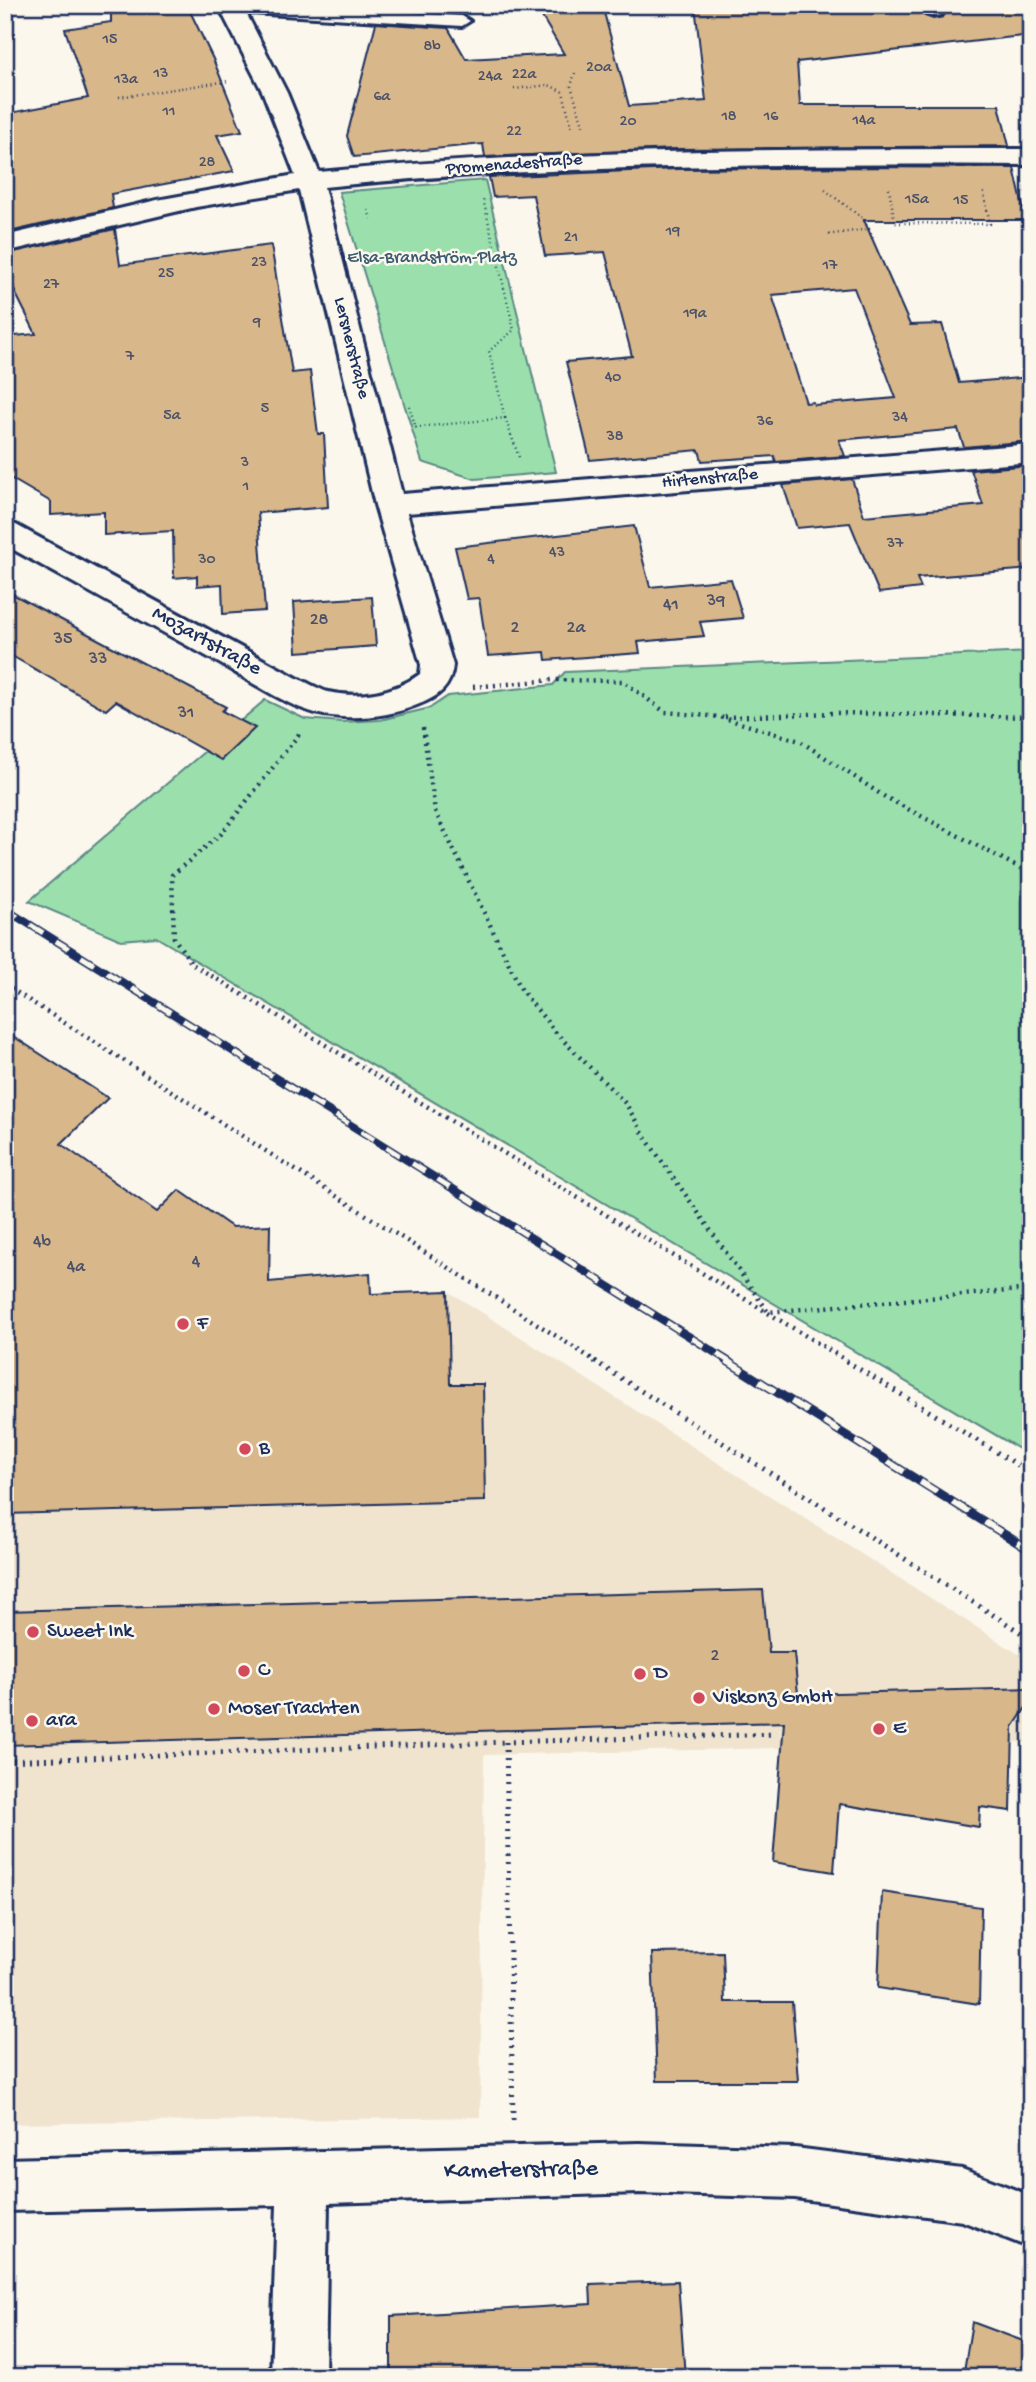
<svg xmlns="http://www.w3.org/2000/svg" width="1036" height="2382" viewBox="0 0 1036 2382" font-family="'Gochi Hand',sans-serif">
	<rect width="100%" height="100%" fill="#fbf7ec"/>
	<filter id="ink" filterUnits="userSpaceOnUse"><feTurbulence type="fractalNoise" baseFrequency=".0143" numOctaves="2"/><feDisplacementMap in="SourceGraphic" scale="14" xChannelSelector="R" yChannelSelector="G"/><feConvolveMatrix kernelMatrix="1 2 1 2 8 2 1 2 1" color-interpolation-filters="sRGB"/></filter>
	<g filter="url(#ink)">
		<!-- built -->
		<path fill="#f0e4cf" d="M448,1291l583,371v80l-547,13 -4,362 -475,7v-814z"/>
		<!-- green -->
		<g fill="#9be0ac" stroke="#5b8885" stroke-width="2">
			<path d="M485,180l71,292 -81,7 -53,-17 -83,-270z"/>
			<path d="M1031,652v804l-875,-519 -35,3 -92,-39 236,-201 40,19 37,3 38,-2 50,-12 18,-12 105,-11 12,-13z"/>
		</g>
		<!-- building -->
		<g fill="#d8b78b" stroke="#1b2f5e" stroke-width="2" fill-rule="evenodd">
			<path d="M111,5h76l26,54 29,72 -25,4 17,36 -123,23 2,14 -108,25v-119l83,-16 -23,-69 46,-7z"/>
			<path d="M381,5l55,2 3,5 -59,-4z"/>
			<path d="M535,5h67l27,101 77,-5 -11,-96h220l8,10 10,4 10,-2 5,-7 -3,-5h86v30l-234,27 3,43h199l10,41 -334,3 -190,8 -2,-13 -129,13 -7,-21 29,-113 72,5 18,31 98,-5z"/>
			<path d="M854,167l160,1 12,52h-162l46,105 32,-1 17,59 72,-6v64l-67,6 -6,-18 -119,11 6,16 -69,6 -2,-6 -72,5 -3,-11 -109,10 -24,-98 66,-6 -27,-104 -60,4 -12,-61 -40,2 -4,-20 188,-8zM854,288l42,110 -82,7 -1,-3 -7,1 -34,-108z"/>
			<path d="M115,229l5,36 151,-20 21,128 18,-2 8,63h6l4,73 -70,6 7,98 -42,3 -1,-30 -25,2v-10l-23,2 -1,-47 -69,4v-23l-53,3v-13l-46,-27v-138l31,-3 -31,-62v-18z"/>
			<path d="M1031,465v104l-114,9 4,10 -42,5 -29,-70 -53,5 -14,-43 69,-6 12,37 119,-11 -12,-35z"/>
			<path d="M634,526l16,61 81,-8 12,39 -43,4 4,14 -66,6 2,11 -94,7 -1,-8 -57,4 -9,-58 -12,1 -12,-52z"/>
			<path d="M5,590l221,117 -4,4 33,17 -34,32 -105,-59 -10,9 -101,-58z"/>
			<path d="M372,597l4,49 -79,6 -3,-50z"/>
			<path d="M5,1031l103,67 -47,46 96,68 22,-22 53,37 38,-2 -1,57 101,-9 1,21 77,-3 2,93h33l2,117 -480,13z"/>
			<path d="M763,1590l6,63h25l4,41 233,-6v12l-18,27 -2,84 -31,-4 -1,20 -140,-23 -5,68 -61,-10 11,-140 -779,23v-134z"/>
			<path d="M882,1892l99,15 -2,97 -101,-16z"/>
			<path d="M723,1952l2,50h67l6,79h-141l-5,-128z"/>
			<path d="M678,2281l7,96h-294v-61l200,-12 -1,-20z"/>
			<path d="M972,2322l59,22 -5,33h-63z"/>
		</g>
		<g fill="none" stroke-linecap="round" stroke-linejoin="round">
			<defs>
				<path id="service" d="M225,5h57l180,11 8,5 -8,5 -230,-14 -6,-2z"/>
				<g id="minor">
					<path d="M218,5h24l45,88 32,79c237,-23 474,-23 712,-23v16c-236,-1 -472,-2 -707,22l78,307 629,-50v18l-624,51 46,152c-2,23 -15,32 -36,40 -29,12 -62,15 -93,10 -34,-6 -75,-35 -105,-52 -71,-39 -142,-78 -214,-118v-23l11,3 281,153c10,4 21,11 31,14 32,7 66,1 92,-18l1,-9 -46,-160 -76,-315 -103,17 -191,45v-16l152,-36 138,-25 -32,-82z"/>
					<path d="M917,5h24l4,5 -4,5c-12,3 -17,0 -24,-10z"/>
					<path d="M639,2143l156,5 167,21 69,27v52l-69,-27 -167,-23 -156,-5 -311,10 -3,174h-54l6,-172 -272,6v-52z"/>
				</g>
			</defs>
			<!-- service casing -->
			<use href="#service" stroke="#1b2f5e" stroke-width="6"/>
			<!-- minor casing -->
			<use href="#minor" stroke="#1b2f5e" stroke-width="6"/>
			<!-- path-far2 -->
			<g stroke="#1b2f5e" stroke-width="2.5" stroke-dasharray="1 3.5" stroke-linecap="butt">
				<path d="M575,73l-4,13 13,42"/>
				<path d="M514,89l35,-4 14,7 9,37"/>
				<path d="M119,97l110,-16"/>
				<path d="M889,188l6,35 95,1 -7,-35"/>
				<path d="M825,190l36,27 8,12 -43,6"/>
				<path d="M1026,191l5,21"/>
				<path d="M368,210l3,9"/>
				<path d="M869,229l4,10"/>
				<path d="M1030,258l-6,-29 7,-16"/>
				<path d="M409,406l7,22"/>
				<path d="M505,418l15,42"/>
				<path d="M411,428l94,-10 -16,-67 25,-21 -31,-131"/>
			</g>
			<!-- path-far1 -->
			<g stroke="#1b2f5e" stroke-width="4.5" stroke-dasharray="2 5" stroke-linecap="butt">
				<path d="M473,687l79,-7 71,1 42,31 55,5 80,24 85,56 146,77"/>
				<path d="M725,717l110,-4 196,4"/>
				<path d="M423,728l12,83 87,180 35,43 69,70 21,36 121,172 263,-23"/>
				<path d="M299,734l-78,100 -49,41 2,63 18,26 657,398"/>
				<path d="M5,985l592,377"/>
			</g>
			<!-- path -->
			<g stroke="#1b2f5e" stroke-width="5" stroke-dasharray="2 6" stroke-linecap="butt">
				<path d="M594,1361l437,278"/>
				<path d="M846,1361l185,112"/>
				<path d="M5,1761l501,-19"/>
				<path d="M513,2120l-7,-378 270,-8"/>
			</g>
			<!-- service -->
			<use href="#service" fill="#fbf7ec" fill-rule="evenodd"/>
			<!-- minor -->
			<use href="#minor" fill="#fbf7ec" fill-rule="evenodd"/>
			<defs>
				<path id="rail-far1" d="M5,909l725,453"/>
				<path id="rail" d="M727,1361l304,190"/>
			</defs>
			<!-- rail-far1 casing -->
			<use href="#rail-far1" stroke="#1b2f5e" stroke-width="8"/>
			<!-- rail casing -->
			<use href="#rail" stroke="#1b2f5e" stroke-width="9"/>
			<!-- rail-far1 -->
			<use href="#rail-far1" stroke="#fbf7ec" stroke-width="5" stroke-dasharray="15" stroke-linecap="butt"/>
			<!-- rail -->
			<use href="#rail" stroke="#fbf7ec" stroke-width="6" stroke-dasharray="19" stroke-linecap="butt"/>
		</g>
	</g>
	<!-- markers -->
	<g fill="#d1495b" stroke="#fbf7ec" stroke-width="2.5">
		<circle cx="183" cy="1324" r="7"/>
		<circle cx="245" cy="1449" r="7"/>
		<circle cx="33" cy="1632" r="7"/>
		<circle cx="244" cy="1671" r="7"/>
		<circle cx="640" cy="1674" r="7"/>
		<circle cx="699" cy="1698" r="7"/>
		<circle cx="214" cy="1709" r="7"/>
		<circle cx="32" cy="1721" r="7"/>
		<circle cx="879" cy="1729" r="7"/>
	</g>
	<g text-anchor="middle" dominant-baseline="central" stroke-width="5" stroke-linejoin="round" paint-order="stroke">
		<!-- far-number labels -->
		<g font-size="16" fill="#4a5169">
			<text x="110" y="40">15</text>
			<text x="432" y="47">8b</text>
			<text x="599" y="68">20a</text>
			<text x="161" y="74">13</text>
			<text x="524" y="75">22a</text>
			<text x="490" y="77">24a</text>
			<text x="126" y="80">13a</text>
			<text x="382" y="97">6a</text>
			<text x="169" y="112">11</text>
			<text x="729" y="117">18</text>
			<text x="771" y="117">16</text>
			<text x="864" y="121">14a</text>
			<text x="628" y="122">20</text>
			<text x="514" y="132">22</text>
			<text x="207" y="163">28</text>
			<text x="917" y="200">15a</text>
			<text x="961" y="201">15</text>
			<text x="673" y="232">19</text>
			<text x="571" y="238">21</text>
			<text x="259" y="263">23</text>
			<text x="830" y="266">17</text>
			<text x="166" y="274">25</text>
			<text x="51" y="285">27</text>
			<text x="695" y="314">19a</text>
			<text x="257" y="323">9</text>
			<text x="130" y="357">7</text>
			<text x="613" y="378">40</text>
			<text x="265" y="409">5</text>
			<text x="172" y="416">5a</text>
			<text x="900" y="418">34</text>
			<text x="765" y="422">36</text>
			<text x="615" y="437">38</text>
			<text x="245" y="463">3</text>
			<text x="246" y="487">1</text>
			<text x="895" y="544">37</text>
			<text x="557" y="553">43</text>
			<text x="207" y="560">30</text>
			<text x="491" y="560">4</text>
		</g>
		<!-- far-street labels -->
		<g font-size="18" fill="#1b2f5e" stroke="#fbf7ec">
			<text transform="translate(514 165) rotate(-4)">Promenadestraße</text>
			<text transform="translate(351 348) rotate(76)">Lersnerstraße</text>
			<text transform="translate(710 479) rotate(-5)">Hirtenstraße</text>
		</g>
		<!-- far-park labels -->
		<g font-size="18" fill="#3b5b72" stroke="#fbf7ec">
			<text x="432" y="258">Elsa-Brandström-Platz</text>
		</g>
		<!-- number labels -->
		<g font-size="18" fill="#4a5169">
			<text x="716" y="601">39</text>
			<text x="671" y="605">41</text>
			<text x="319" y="620">28</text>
			<text x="515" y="628">2</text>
			<text x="576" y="628">2a</text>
			<text x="63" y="639">35</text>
			<text x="98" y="659">33</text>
			<text x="186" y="713">31</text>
			<text x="42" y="1242">4b</text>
			<text x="196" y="1262">4</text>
			<text x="76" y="1267">4a</text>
			<text x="715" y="1656">2</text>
		</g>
		<!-- street labels -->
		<g font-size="21" fill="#1b2f5e" stroke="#fbf7ec">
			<text transform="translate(206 642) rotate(29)">Mozartstraße</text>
		</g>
		<!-- poi labels -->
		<g font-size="21" fill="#1b2f5e" stroke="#fbf7ec" text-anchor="start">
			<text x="197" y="1324">F</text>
			<text x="259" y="1449">B</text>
			<text x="47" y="1632">Sweet Ink</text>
			<text x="258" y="1671">C</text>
			<text x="654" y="1674">D</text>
			<text x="713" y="1698">Viskonz GmbH</text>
			<text x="228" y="1709">Moser Trachten</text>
			<text x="46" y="1721">ara</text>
			<text x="893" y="1729">E</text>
		</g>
		<!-- near-street labels -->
		<g font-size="24" fill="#1b2f5e" stroke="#fbf7ec">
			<text transform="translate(521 2171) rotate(-1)">Kameterstraße</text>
		</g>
	</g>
	<!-- margin -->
	<rect width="1036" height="2382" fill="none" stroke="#fbf7ec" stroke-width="28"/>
	<rect x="14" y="14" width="1008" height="2354" fill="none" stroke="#1b2f5e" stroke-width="2.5" filter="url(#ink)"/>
</svg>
